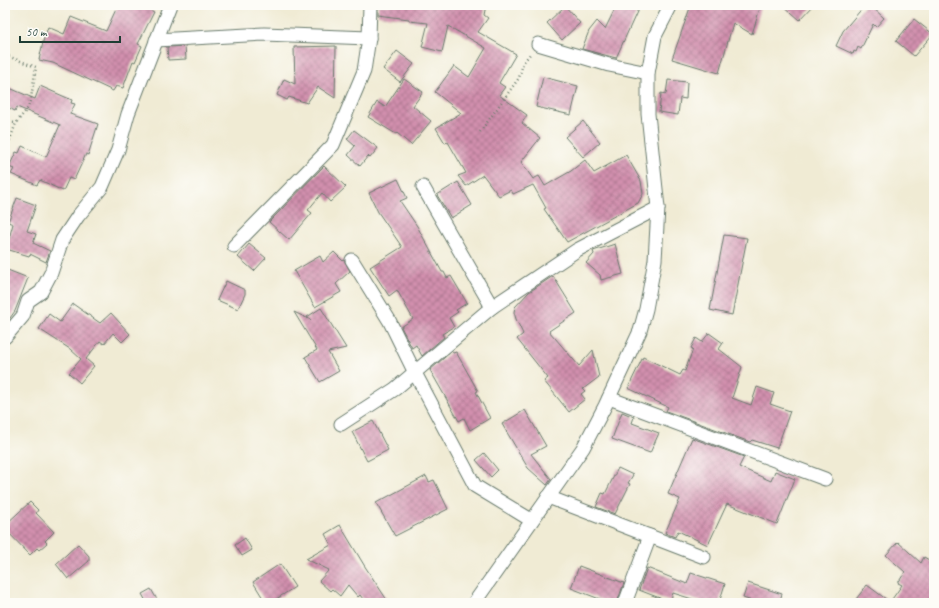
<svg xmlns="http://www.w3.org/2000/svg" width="939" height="608" viewBox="0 0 939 608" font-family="Caveat,sans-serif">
	<defs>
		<pattern id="building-cross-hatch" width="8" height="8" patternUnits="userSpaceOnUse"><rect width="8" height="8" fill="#d18fad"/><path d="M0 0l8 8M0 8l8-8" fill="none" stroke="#a9768e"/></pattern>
	</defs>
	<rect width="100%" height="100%" fill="#fdfcf7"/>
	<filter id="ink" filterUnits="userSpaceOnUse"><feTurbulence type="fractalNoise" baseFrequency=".025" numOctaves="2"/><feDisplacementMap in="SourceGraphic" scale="8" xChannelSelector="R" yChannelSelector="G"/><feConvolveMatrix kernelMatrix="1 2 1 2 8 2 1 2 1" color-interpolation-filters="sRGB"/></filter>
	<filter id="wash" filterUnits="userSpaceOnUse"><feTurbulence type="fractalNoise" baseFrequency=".012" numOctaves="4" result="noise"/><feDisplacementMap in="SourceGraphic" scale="16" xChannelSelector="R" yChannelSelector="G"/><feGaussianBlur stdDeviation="0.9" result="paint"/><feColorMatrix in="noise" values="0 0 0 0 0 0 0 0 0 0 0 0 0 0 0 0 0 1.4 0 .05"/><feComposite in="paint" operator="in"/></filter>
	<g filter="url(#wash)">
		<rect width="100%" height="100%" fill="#f0ebd4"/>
		<g id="blocks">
			<!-- building -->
			<g fill="url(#building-cross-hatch)">
				<path d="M118,5h32l-2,4 6,3 -16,32 4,2 -7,16 -2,-1 -10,27 -7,-2 -3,5 -60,-28 -14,-3 5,-22 4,-11 16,7 7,-17 35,14z"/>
				<path d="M378,5h108l-2,10 4,3 -10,14 38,22 -17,29 6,4 -6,8 28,20 -5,8 18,15 -19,24 12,17 6,-3 6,10 26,-15 14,-11 9,13 32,-18 15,26 2,13 -5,9 -71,39 -23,-33 2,-1 -13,-23 -20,9 -2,-4 -12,6 -16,-21 -17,11 -8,-10 8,-3 -18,-31 -3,1 -9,-15 25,-15 -26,-21 19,-26 15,11 17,-29 -38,-22 -6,26 -20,-5 6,-24 -19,-2v-2l-31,-4z"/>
				<path d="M617,5h23l-24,53 -34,-9 7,-18 8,-10 8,8z"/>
				<path d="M691,5h70l-9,29 -19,-11 -14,50 -47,-14z"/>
				<path d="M783,5h31l-14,15z"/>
				<path d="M865,5h5l14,13 -8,9 -3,-3 -12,25 -3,-2 -2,5 -2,-1 -1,3 -17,-8 7,-15z"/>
				<path d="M565,6l15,17 -18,17 -15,-17z"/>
				<path d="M914,19l19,15 -19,22 -18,-15z"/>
				<path d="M185,46l1,13 -18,1 -1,-13z"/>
				<path d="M336,46l-1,52 -17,-11 -11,16 -18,-6 -2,3 -10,-5 7,-16 11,5 -1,-37z"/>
				<path d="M397,51l17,13 -14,18 -17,-13z"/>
				<path d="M543,77l35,9 -7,29 -35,-8z"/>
				<path d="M404,79l19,13 -10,14 18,15 -20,24 -14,-12 -1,1 -28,-17 9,-15 8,5z"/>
				<path d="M668,80l19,2 -1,17 -6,-1 -2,17 -19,-3 2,-19 5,1z"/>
				<path d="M5,86l30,13 5,-13 32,14 -1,3 4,1 -5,10 28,10 -10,31 -2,-1 -12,26 -5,-2 -6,13 -23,-11 -3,5 -26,-11 3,-5 -5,-2 7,-15 3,1 3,-7 24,11 14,-32 -43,-18 -2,4 -10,-5z"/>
				<path d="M583,121l17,21 -17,15 -18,-20z"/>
				<path d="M354,130l24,18 -8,10 -2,-2 -8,10 -12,-11 7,-9 -8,-7z"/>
				<path d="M324,166l22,21 -16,15 -8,-9 -14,17 4,3 -23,27 -20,-18z"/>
				<path d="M398,179l9,19 -7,3 17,25 25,46h2l3,6 4,-2 16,27 -11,7 2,2 -9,6 5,9 -12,7 2,3 -22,19 -6,-11 -4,3 -11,-21 12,-8 -16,-29 -8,6 -19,-29 32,-20 -24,-35 -9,-19z"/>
				<path d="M458,182l14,23 -21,13 -14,-23z"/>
				<path d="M17,198l19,7 -9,26 9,3 -3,9 17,8 -4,11 -16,-8 -1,2 -23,-7 7,-25 -5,-2z"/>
				<path d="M724,235l23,3 -15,77 -22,-5z"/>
				<path d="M249,244l17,14 -12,13 -16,-14z"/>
				<path d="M615,244l8,30 -22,6 -1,-5 -14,-12 8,-9 -1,-3z"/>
				<path d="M334,252l9,9 1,-1 6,11 -14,13 5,8 -26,15 -21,-36 26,-15 3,6z"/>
				<path d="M5,269l23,9 -13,33 -10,14z"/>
				<path d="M553,276l23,37 -27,18 30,35 14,-16 6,27 -16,12 2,2 -4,3 4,5 -16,13 -25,-31 4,-3 -31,-39 6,-5 -7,-15 -2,-7 1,-5 14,-15z"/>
				<path d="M226,281l19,9v4l-7,15 -21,-9z"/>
				<path d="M73,304l27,19 11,-10 19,21 -8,8 -9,-9 -9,11 -4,-3 -14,18 8,7 -14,17 -11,-10 12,-14 -11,-10 -31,-20 10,-15 11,8z"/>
				<path d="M321,308l25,40 -18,4 11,19 -19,11 -15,-25 12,-7 -23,-38 17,8 -4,-3z"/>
				<path d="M709,333l14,10 -4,6 23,18 -10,31 19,7 6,-18 17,6 -4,11 20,7 -13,37 -25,-8 -2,2 -84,-31 2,-4 -40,-19 15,-31 37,18 3,-5 2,1 8,-22 -2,-1 5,-10 6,4z"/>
				<path d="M452,351l1,2 3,-1 22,39 -2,1 14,26 -20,12 -6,-12 -5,3 -29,-51z"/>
				<path d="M525,410l21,36 -15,8 20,25 -4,6 -19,-17 -26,-44z"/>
				<path d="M622,412l12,5 -2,6 27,10 -9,20 -38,-14z"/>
				<path d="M373,421l15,29 -21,11 -15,-29z"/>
				<path d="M692,438l52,19 -5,10 32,14 4,-10 20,8 -18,45 -50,-20 -19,41 -30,-14 -3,6 -10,-4 15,-34 -12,-5z"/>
				<path d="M484,453l14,17 -7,7 -15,-17z"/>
				<path d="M618,468l15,7 -5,8 2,1 -15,30 -19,-7 6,-14 3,1z"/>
				<path d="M426,476l3,6 5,-2 14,29 -53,27 -19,-33z"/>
				<path d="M30,502l8,8 -2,3 18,19 -9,9 2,2 -8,7 -2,-2 -7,7 -25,-26v-4z"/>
				<path d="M340,525l24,40 25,38h-23l-6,-8 -2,2 -10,-12 -8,11 -8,-7 -2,2 -11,-10 10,-11 -23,-11 25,-14 -6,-11z"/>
				<path d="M245,538l7,12 -10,6 -7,-11z"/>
				<path d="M898,542l23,21 3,-6 10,6v40h-81l14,-18 23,17 12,-17 -4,-2 7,-11 -19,-17z"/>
				<path d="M78,544l11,12v5l-21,18 -12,-15z"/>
				<path d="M280,564l15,23 -25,16h-4l-13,-21z"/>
				<path d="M579,566l45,17 -7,20h-7l-39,-15z"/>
				<path d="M647,568l40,16 4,-11 34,11 -6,19h-14l-32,-10 -3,9 -31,-12z"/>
				<path d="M748,583l34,11 -3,9h-21l-15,-5z"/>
				<path d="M151,589l8,14h-12l-5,-9z"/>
			</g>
		</g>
	</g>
	<g filter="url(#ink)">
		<use href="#blocks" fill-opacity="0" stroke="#687a6c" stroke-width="1"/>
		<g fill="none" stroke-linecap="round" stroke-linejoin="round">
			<defs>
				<g id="minor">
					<path d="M156,40l108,-6 105,4"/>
					<path d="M538,44l71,21 39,8"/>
					<path d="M423,187l69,120"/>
					<path d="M234,246l99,-101 31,-74 5,-33 1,-33"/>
					<path d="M352,260l37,60 26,53 60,113 56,34"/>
					<path d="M5,337l18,-21 5,-15 13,-9 10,-19 11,-33 16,-24 24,-29 16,-37 10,-36 42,-109"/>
					<path d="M609,398l216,81"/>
					<path d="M341,424l54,-35 97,-82 85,-57 81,-42"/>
					<path d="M548,497l156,60"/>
					<path d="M474,603l109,-155 22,-42 35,-75 6,-22 9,-49 3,-52 -10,-94v-41l7,-37 16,-31"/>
					<path d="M625,603l25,-67"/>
				</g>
			</defs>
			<!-- minor casing -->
			<use href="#minor" stroke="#687a6c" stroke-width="15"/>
			<!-- path -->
			<g stroke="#687a6c" stroke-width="2.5" stroke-dasharray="1 3" stroke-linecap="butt">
				<path d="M5,55l31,12 -5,31 -3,10 -12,15 -11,30"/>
				<path d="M5,122l11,1"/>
				<path d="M480,132l39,-54 4,-15 7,-9"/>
			</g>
			<!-- minor -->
			<use href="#minor" stroke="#fff" stroke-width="13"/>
		</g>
	</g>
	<!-- margin -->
	<rect width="939" height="608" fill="none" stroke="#fdfcf7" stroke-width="20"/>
	<!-- scale -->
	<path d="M20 36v6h100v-6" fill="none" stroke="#1f3d34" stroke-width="2"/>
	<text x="26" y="36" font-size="12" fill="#1f3d34" stroke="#fdfcf7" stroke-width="3" paint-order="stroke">50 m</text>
</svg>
